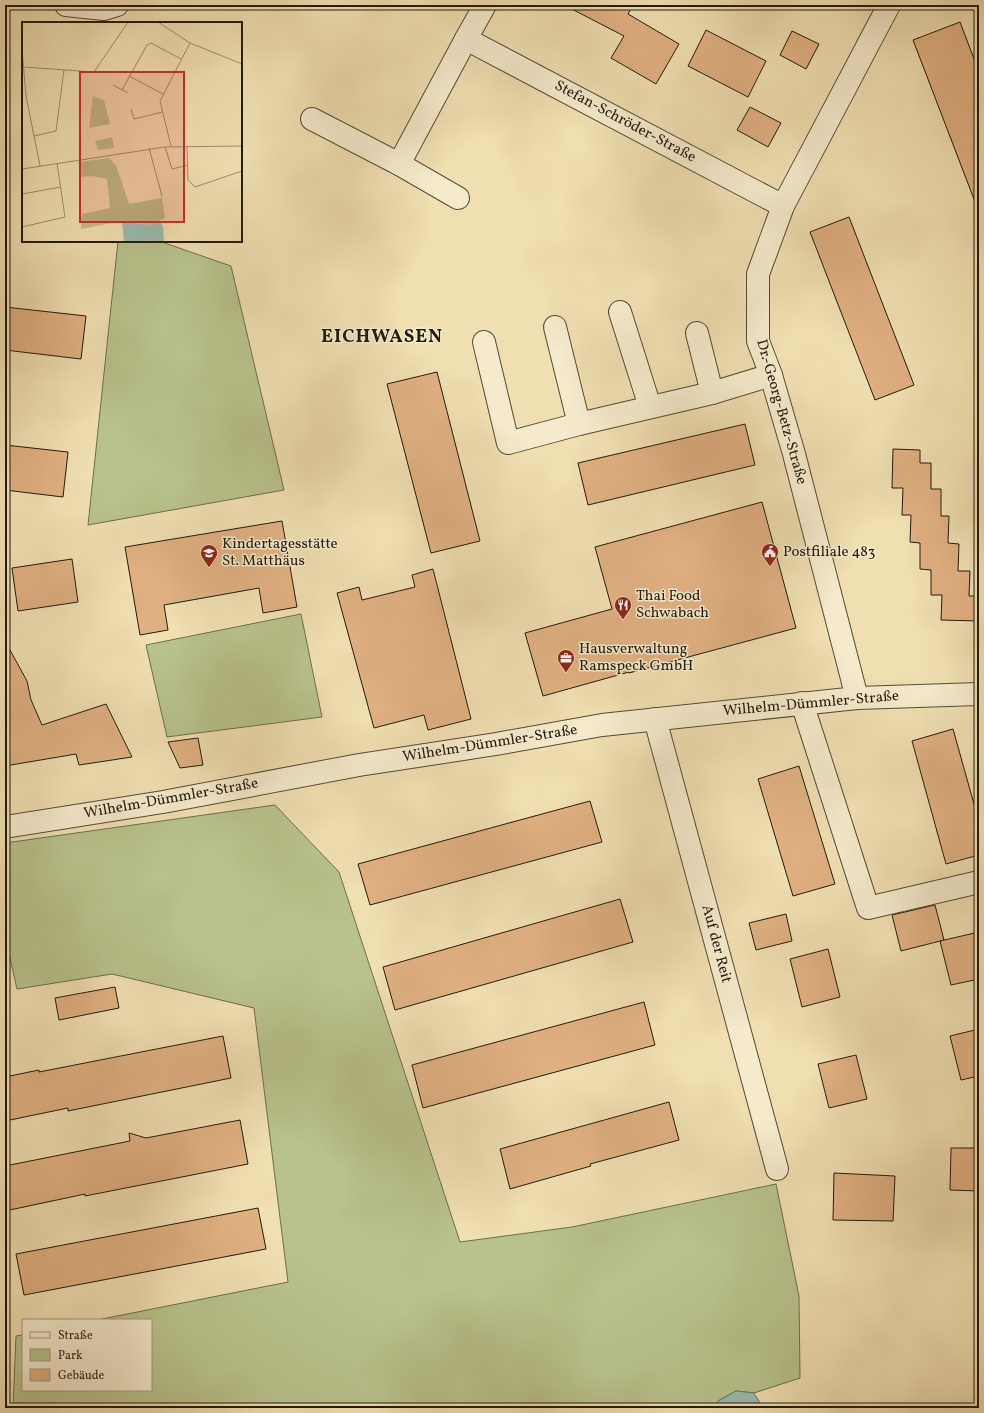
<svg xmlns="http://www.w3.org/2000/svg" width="984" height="1413" viewBox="0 0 984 1413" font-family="Vollkorn,serif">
	<rect width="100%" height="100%" fill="#f0dfb1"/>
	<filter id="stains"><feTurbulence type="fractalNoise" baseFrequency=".005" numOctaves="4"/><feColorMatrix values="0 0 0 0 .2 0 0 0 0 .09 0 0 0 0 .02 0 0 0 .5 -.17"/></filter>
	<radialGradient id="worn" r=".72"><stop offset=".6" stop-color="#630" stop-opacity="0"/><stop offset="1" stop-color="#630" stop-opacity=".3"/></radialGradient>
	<!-- green -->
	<g fill="#b8c28c" stroke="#6e6e4e">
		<path d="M118,241h41l72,25 53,224 -196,35z"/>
		<path d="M301,614l21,103 -155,20 -21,-92z"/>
		<path d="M275,805l64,67 121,370 112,-15 204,-43 23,112 1,82 -46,15 -18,-2 -18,10 -6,7h-287l-31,-5 -25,5h-356l3,-72 7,-1v55h128v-70h-54l191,-38 -34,-274 -142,-34 -95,15 -12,-53v-93z"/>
	</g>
	<!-- water -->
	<path fill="#9bbcb0" stroke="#6b7b70" d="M736,1391l18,2 9,15h-51l6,-7z"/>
	<!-- building -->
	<g fill="#e0b081" stroke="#231a0f">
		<path d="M564,5h69l-5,9 51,30 -23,40 -45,-26 13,-22z"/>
		<path d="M960,22l19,50v134l-2,1 -64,-167z"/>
		<path d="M706,30l60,31 -18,36 -60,-31z"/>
		<path d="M792,31l27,13 -13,25 -26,-14z"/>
		<path d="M750,107l31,16 -13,24 -31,-17z"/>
		<path d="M849,217l65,168 -39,15 -65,-168z"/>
		<path d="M5,307l81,9 -5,43 -76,-9z"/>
		<path d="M437,372l43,169 -49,12 -44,-169z"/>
		<path d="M745,424l10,41 -167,40 -10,-42z"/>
		<path d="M5,445l63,7 -5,45 -58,-7z"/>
		<path d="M893,449l27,1v13h11v26h10v27h8l-1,27 11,1 -1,27h12l-1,25h10v25l-38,-1 1,-25h-11v-25l-11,-1v-26l-10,-1 1,-27h-9l1,-27h-11z"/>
		<path d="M762,502l34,126 -167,45v-1l-86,24 -18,-63 87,-24 -17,-62z"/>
		<path d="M282,521l15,86 -34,6 -4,-25 -95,17 4,25 -28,5 -15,-88z"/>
		<path d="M72,559l6,43 -60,9 -6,-43z"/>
		<path d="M433,569l38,150 -43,11 -4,-15 -50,13 -37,-135 22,-6 3,13 53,-13 -3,-12z"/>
		<path d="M5,641l22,40 4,19 11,25 64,-21 26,53 -53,8 -3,-11 -71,12z"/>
		<path d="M953,729l26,93v33l-33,9 -34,-123z"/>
		<path d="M198,738l5,27 -23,3 -12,-26z"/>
		<path d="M799,766l36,118 -42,12 -35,-117z"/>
		<path d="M590,801l12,41 -232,63 -12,-41z"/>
		<path d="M620,899l13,43 -238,68 -12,-43z"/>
		<path d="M935,905l9,35 -43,11 -9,-36z"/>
		<path d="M786,914l6,27 -36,9 -7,-27z"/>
		<path d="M979,932v47l-28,6 -11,-44z"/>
		<path d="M828,949l12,48 -38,10 -12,-48z"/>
		<path d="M115,987l4,21 -60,12 -4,-22z"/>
		<path d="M644,1002l11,43 -232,63 -11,-43z"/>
		<path d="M979,1029v47l-18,4 -11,-44z"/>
		<path d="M223,1036l8,42 -163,33v-3l-63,13v-44l34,-7v2z"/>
		<path d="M856,1055l11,44 -38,9 -11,-44z"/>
		<path d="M669,1102l10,38 -89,24 1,2 -81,23 -10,-40z"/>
		<path d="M240,1120l8,44 -163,32v-2l-80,17v-45l125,-25 -1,-8 17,5z"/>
		<path d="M951,1148h28v43l-29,-1z"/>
		<path d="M834,1173l61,3 -2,45 -60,-1z"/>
		<path d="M258,1208l8,41 -242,46 -8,-41z"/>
	</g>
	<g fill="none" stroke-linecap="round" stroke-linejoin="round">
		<defs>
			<g id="minor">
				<path d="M66,5l38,4 13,-4"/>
				<path d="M466,39l317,167"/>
				<path d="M312,119l87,45 59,34"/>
				<path d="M399,164l67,-125 19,-34"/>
				<path d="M620,312l30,95"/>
				<path d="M555,327l24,97"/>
				<path d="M697,333l15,60"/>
				<path d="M484,342l24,101 71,-19 133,-31 59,-18"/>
				<path d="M857,698l-63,-244 -23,-79 -13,-34v-67l25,-68 106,-201"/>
				<path d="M802,703l66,205 111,-26"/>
				<path d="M655,719l122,450"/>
				<path d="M5,827l158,-25 196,-37 137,-21 106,-19 255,-27 122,-4"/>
			</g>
		</defs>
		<!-- minor casing -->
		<use href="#minor" stroke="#564b38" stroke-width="24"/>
		<!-- minor -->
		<use href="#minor" stroke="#f5eacc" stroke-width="22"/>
	</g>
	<!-- icons -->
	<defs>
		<symbol id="civic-pin" viewBox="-11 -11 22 30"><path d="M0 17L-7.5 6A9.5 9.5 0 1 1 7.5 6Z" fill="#8f2418" stroke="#f5eacc"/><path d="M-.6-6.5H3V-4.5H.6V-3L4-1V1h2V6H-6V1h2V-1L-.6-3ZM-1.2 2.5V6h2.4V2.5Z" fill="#fff"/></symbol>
		<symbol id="school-pin" viewBox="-11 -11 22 30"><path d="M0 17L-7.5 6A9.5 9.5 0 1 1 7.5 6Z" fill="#8f2418" stroke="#f5eacc"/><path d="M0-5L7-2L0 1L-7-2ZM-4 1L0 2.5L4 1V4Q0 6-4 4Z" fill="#fff"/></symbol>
		<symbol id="restaurant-pin" viewBox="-11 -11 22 30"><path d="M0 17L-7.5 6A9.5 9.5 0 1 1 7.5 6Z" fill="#8f2418" stroke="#f5eacc"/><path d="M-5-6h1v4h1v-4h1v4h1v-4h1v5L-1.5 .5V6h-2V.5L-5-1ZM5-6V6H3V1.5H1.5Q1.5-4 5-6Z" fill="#fff"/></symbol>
		<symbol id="office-pin" viewBox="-11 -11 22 30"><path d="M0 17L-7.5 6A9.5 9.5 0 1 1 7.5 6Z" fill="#8f2418" stroke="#f5eacc"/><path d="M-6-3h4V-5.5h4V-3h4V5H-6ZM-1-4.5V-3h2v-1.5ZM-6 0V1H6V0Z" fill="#fff"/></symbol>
	</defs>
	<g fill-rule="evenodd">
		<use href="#civic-pin" x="760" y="542" width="20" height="27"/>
		<use href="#school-pin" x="199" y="543" width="20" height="27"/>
		<use href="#restaurant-pin" x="613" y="595" width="20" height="27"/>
		<use href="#office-pin" x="556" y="648" width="20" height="27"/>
	</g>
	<g text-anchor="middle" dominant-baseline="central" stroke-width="3" stroke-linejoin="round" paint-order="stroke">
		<!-- street labels -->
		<g font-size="15" fill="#231a0f" stroke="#f5eacc">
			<text transform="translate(625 122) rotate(28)">Stefan-Schröder-Straße</text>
			<text transform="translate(781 412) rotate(74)">Dr.-Georg-Betz-Straße</text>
			<text transform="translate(811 704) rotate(-5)">Wilhelm-Dümmler-Straße</text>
			<text transform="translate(490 744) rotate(-9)">Wilhelm-Dümmler-Straße</text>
			<text transform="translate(171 799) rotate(-10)">Wilhelm-Dümmler-Straße</text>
			<text transform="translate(716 944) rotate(75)">Auf der Reit</text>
		</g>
		<!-- poi labels -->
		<g font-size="15" fill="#231a0f" stroke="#f5eacc" text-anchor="start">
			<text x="222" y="544">Kindertagesstätte<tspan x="222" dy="17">St. Matthäus</tspan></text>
			<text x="783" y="552">Postfiliale 483</text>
			<text x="636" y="596">Thai Food<tspan x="636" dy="17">Schwabach</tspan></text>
			<text x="579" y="649">Hausverwaltung<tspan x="579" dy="17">Ramspeck GmbH</tspan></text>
		</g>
		<!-- district labels -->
		<g font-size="19" font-weight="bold" letter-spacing="1" fill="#231a0f" stroke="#f5eacc">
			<text x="382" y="337">EICHWASEN</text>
		</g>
	</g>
	<!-- overview -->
	<g transform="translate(22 22)">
		<rect width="220" height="220" fill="#f0dfb1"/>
		<path d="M71,74l11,4 6,24 -21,4zM90,115l2,11 -16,2 -3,-9zM87,136l7,7 13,39 33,-6 3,20 -16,7 -27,-4 -41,8 1,-15 28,-6 -3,-29 -15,-3 -10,1 -4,-15z" fill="#b8c28c"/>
		<path d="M136,198l5,6 1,16h-40l-2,-21 27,4z" fill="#9bbcb0"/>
		<path fill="none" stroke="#9e9070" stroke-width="1" d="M136,0l32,21 52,21M0,27l4,47 14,70M2,45l70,5 34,-50M107,54l34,18M91,63l15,8M100,68l25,-45 4,-2 30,16M109,87l3,10 28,-7M12,114l22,-5 8,-61M149,124l-11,-45 30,-58M165,124l1,34 7,7 47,-16M143,125l7,22 16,-4M127,126l13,48M0,147l143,-22 77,-1M0,172l39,-7M0,205l43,-10 -8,-54"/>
		<path fill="#d62828" fill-opacity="0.15" stroke="#d62828" stroke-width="2" d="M58,50h104v150h-104z"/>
		<rect width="220" height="220" fill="none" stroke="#231a0f" stroke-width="2"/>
	</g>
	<!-- margin -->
	<rect width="984" height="1413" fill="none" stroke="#f0dfb1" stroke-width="20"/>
	<rect x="6" y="6" width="972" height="1401" fill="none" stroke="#231a0f" stroke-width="2"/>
	<rect x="10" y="10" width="964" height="1393" fill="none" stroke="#231a0f"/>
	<!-- legend -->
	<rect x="22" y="1319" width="130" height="72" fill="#f5eacc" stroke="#a19780"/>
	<rect x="30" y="1332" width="20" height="6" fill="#f5eacc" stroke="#a19780"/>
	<text x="58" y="1339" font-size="12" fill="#231a0f">Straße</text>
	<rect x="30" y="1349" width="20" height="12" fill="#b8c28c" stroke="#a19780"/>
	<text x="58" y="1359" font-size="12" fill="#231a0f">Park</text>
	<rect x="30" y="1369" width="20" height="12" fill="#e0b081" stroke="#a19780"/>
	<text x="58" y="1379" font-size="12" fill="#231a0f">Gebäude</text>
	<rect width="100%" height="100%" filter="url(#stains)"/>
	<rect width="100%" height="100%" fill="url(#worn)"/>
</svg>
